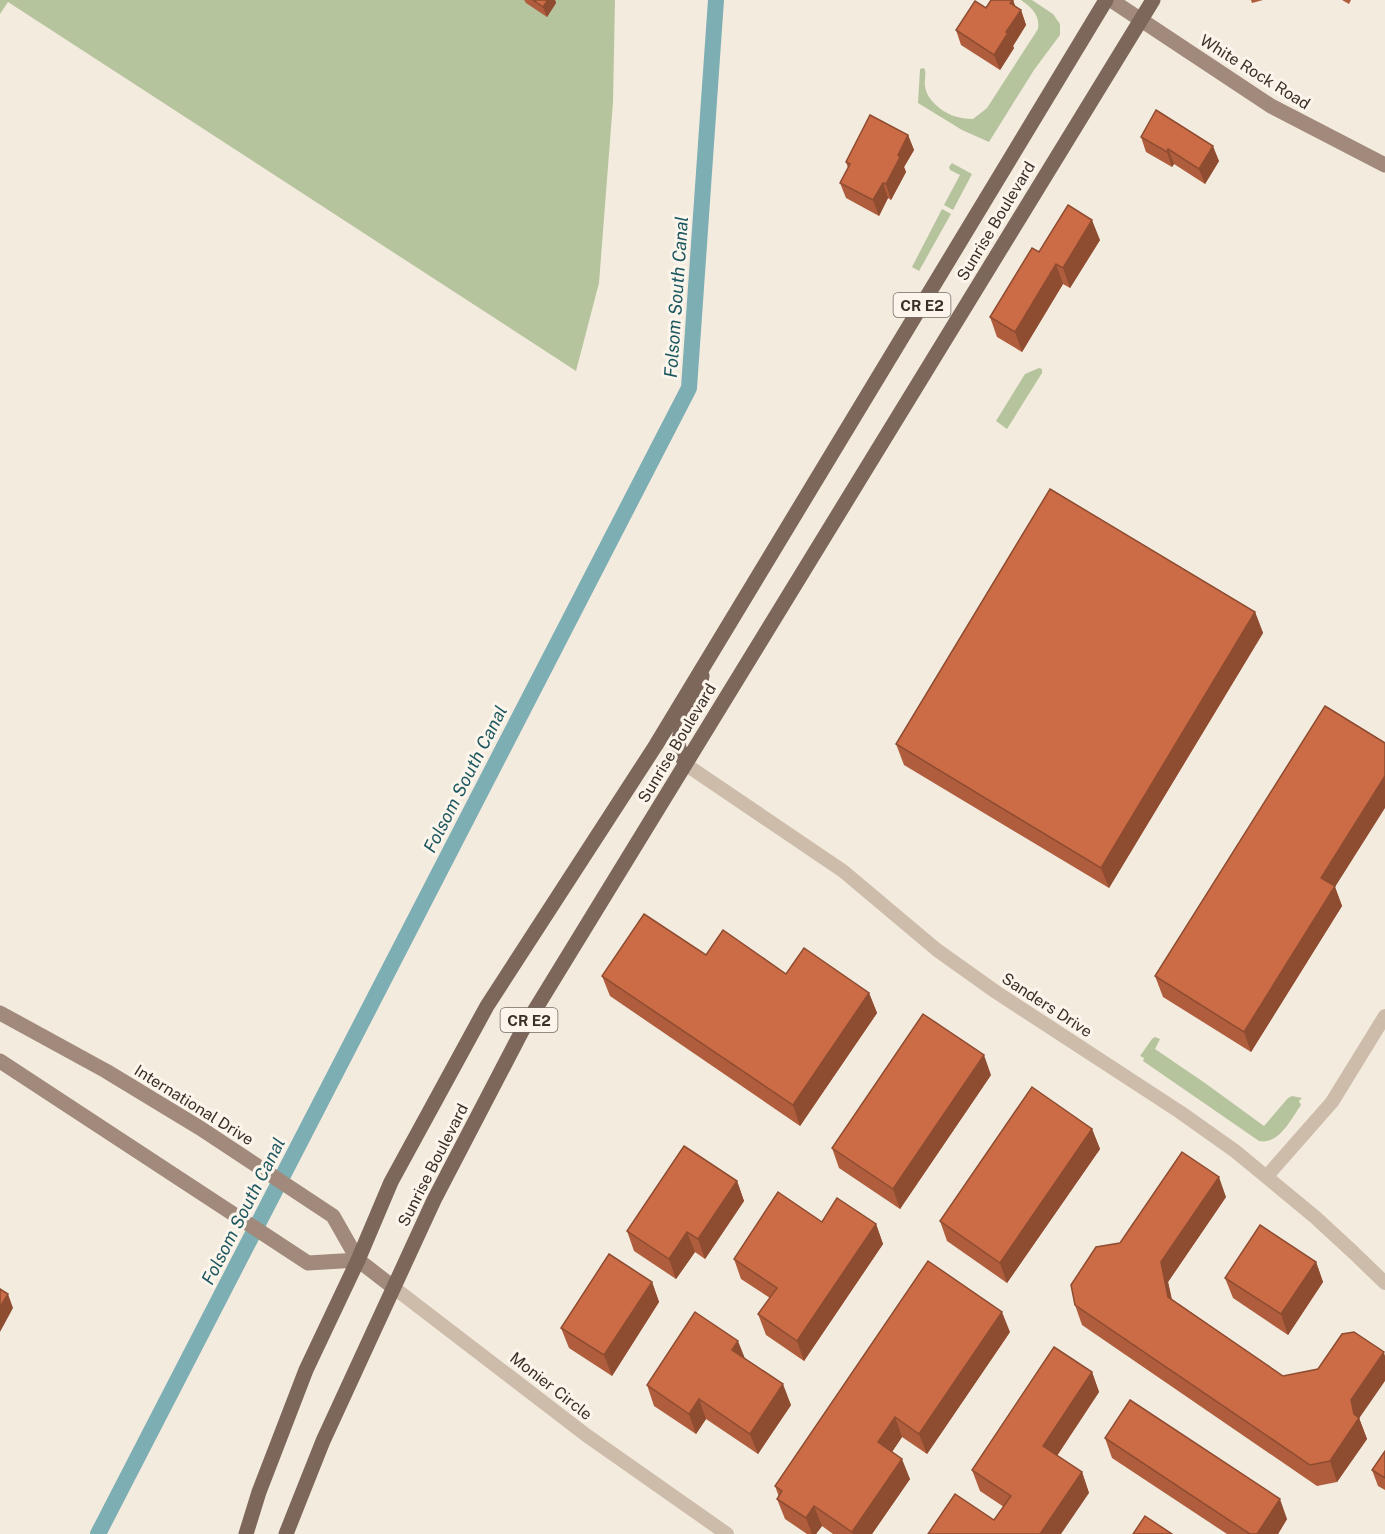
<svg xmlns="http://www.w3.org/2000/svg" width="1385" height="1534" viewBox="0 0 1385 1534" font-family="'Public Sans',sans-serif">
	<rect width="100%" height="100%" fill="#f4ebdf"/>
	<!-- green -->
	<g fill="#b6c49e">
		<path d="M0,0h615l-2,102 -14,181 -23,88 -568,-369 -8,12z"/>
		<path d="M1021,0h11l21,14 7,10v11l-26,35 -45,72 -27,-12 -44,-27 2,-34 4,-1c3,6 0,11 1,18 1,13 17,26 29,30 6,2 12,3 19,3l14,-11 51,-79c2,-14 -6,-21 -17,-29z"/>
		<path d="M952,163l20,11 -19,36 -9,-5 16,-30 -10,-5 -1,-3z"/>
		<path d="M942,209l9,5 -32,57 -7,-4z"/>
		<path d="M1039,368l3,1v4l-35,56 -11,-8 29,-47z"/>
		<path d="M1155,1037l5,2 -5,10 50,34 59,43 24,-28 4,-2 10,2 -3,3 2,4c-10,14 -22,40 -42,36l-116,-80 1,-3 -4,-2 12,-17z"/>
	</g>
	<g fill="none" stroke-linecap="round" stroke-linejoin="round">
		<!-- canal -->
		<path stroke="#7caeb3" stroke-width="16" d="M98,1534l591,-1146 27,-388"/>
		<!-- street -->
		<g stroke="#cdbcaa" stroke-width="14">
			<path d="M685,764l158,107 94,79 59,42 184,120 55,39 80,66 39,36 31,30"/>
			<path d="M1267,1176l65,-74 53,-86"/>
			<path d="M393,1287l193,148 141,99"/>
		</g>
		<!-- secondary -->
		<g stroke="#a18a7b" stroke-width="15">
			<path d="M1111,0l160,106 114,59"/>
			<path d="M0,1013l106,58 94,57 133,88 25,44 35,27"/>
			<path d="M0,1061l308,202 50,-3"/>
		</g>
		<!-- primary -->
		<g stroke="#7d675a" stroke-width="15">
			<path d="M685,764l-7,-19 2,-11 6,-15 11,-16 5,-27"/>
			<path d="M246,1534l13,-42 47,-122 52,-110 33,-78 96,-176 169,-261 450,-745"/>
			<path d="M286,1534l37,-93 111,-241 88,-169 631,-1031"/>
		</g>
	</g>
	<!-- wall -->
	<g fill="#af5d3c">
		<path d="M524,0h31l1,3 -9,14 -21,-14z"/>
		<path d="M1013,0l2,6 6,4 5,15 -13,21 1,2 -14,22 -39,-25 -5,-15 30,-22z"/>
		<path d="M1251,0h12l-11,3z"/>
		<path d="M1342,0h9l-2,4z"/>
		<path d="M908,135l6,15 -10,17 2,5 -15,28 -3,-2 -9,18 -33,-18 -6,-15 8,-15 -2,-6z"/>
		<path d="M1141,137l78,24 -14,23 -31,-20 -2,3 -26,-15z"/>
		<path d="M1100,240l-30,48 -7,-4 -41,68 -25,-15 -7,-20 49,-65z"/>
		<path d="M1255,612l8,21 -154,255 -205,-123 -8,-21z"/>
		<path d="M1335,887l7,19 -91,146 -88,-55 -8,-21z"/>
		<path d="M706,955l163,38 8,20 -77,113 -190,-130 -8,-20z"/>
		<path d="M991,1075l-91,134 -61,-41 -7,-20z"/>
		<path d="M1092,1129l8,20 -93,134 -60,-42 -7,-20z"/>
		<path d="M737,1181l7,20 -39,58 -10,-7 -19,27 -42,-28 -7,-20z"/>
		<path d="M1226,1197l-58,85 4,17 111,77 76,42 8,21 -30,43 -20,4 -235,-161 -7,-20 45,-62z"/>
		<path d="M822,1222l54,2 7,20 -79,117 -38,-26 -8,-21 12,-16 -29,-19 -7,-20z"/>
		<path d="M1316,1262l7,20 -35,53 -55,-37 -8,-20z"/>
		<path d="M652,1282l7,20 -47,74 -43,-28 -8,-20z"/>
		<path d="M1010,1332l-83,122 -25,-17 -10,15 18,27 -38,55h-39l-11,-8 -6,8h-9l-22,-15 -8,-20 2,-2 -4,-11z"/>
		<path d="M745,1358l46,47 -33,49 -52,-35 -10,15 -42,-28 -7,-21z"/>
		<path d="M1092,1372l7,20 -42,64 25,16 7,21 -95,27 10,-13 -24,-16 -8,-21z"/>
		<path d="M1105,1438l182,81 -9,15h-51l-115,-76z"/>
		<path d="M1385,1451v39l-7,-4 -6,-16z"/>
	</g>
	<!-- shaded-wall -->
	<g fill="#8e4c31">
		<path d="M548,0h7l1,3 -9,14 -4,-10z"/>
		<path d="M1013,0l5,14 3,-4 5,15 -13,21 1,2 -14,22 -6,-15 12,-23 4,-29z"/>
		<path d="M908,135l6,15 -10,17 2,5 -15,28 -5,-16 12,-29z"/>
		<path d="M1213,146l6,15 -14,23 -6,-15z"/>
		<path d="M1168,149l6,15 -2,3 -5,-15z"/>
		<path d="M883,183l5,15 -9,18 -6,-16z"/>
		<path d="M1092,220l8,20 -30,48 -7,-20z"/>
		<path d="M1056,264l7,20 -41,68 -7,-20z"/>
		<path d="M1255,612l8,21 -154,255 -8,-20z"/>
		<path d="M1385,776v32l-50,79 7,19 -91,146 -7,-20 77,-154z"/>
		<path d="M869,993l8,20 -77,113 -7,-21z"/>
		<path d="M984,1055l7,20 -91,134 -7,-20z"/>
		<path d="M1092,1129l8,20 -93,134 -7,-20z"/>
		<path d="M1219,1177l7,20 -58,85 7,35 -7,-20 -7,-35z"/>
		<path d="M737,1181l7,20 -39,58 -7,-20z"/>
		<path d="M876,1224l7,20 -79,117 -7,-20z"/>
		<path d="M687,1232l8,20 -19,27 -7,-20z"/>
		<path d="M1316,1262l7,20 -35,53 -7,-21z"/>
		<path d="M652,1282l7,20 -47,74 -8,-21z"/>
		<path d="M8,1294l5,14 -13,24v-25z"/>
		<path d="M1002,1312l8,20 -83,122 -8,-20z"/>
		<path d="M738,1341l8,20 -14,-11z"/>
		<path d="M1384,1352l1,4v25l-27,39 1,-2 8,21 -30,43 -7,-21 24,-47 -3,-14z"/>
		<path d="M1092,1372l7,20 -49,74 -7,-20z"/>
		<path d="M783,1384l8,21 -33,49 -8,-20z"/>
		<path d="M699,1399l7,20 -10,15 -7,-20z"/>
		<path d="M895,1417l7,20 -17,25 -7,-20z"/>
		<path d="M902,1459l8,20 -38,55h-19l-1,-2z"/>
		<path d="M1082,1472l7,21 -28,41h-21z"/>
		<path d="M1280,1499l7,20 -9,15h-21z"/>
		<path d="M814,1506l8,20 -6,8h-4l-6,-16z"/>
	</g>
	<!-- building -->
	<g fill="#cb6c46" stroke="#8e4c31" stroke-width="1.5">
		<path d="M533,0h15l-5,7z"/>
		<path d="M991,0h22l-3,3 11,7 -15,22 2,1 -14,22 -38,-25 19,-29 11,7z"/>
		<path d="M1156,110l57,36 -14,23 -31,-20 -1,3 -26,-15z"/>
		<path d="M870,115l38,20 -10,20 2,2 -14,27 -3,-1 -10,17 -33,-17 10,-19 -4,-2z"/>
		<path d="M1068,205l24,15 -29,48 -7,-4 -41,68 -25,-15 42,-69 7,4z"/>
		<path d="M1050,489l205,123 -154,256 -205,-124z"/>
		<path d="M1325,706l60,37v33l-64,102 14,8 -91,146 -89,-56z"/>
		<path d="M644,914l62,41 17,-25 63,44 18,-26 65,45 -76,112 -191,-129z"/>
		<path d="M923,1014l61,41 -91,134 -61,-41z"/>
		<path d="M1032,1087l60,42 -92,134 -60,-42z"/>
		<path d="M684,1146l53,35 -39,58 -11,-7 -18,27 -42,-28z"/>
		<path d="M1182,1152l37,25 -58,85 7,35 115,79 35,-7 24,-35 12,-2 30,20 -33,48 3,14 5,4 -29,43 -20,4 -235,-160 -4,-20 25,-38 24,-4z"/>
		<path d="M778,1192l44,30 15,-24 39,26 -79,117 -39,-27 19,-26 -43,-29z"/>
		<path d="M1260,1225l56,37 -35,52 -56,-36z"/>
		<path d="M609,1254l43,28 -48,73 -43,-27z"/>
		<path d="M928,1261l74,51 -83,122 -24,-17 -17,25 24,17 -50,73 -38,-26 -8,12 -29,-19 5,-8 -7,-5z"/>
		<path d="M0,1289l8,5 -8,13z"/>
		<path d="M695,1312l43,29 -6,9 51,34 -33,50 -51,-35 -10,15 -42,-29z"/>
		<path d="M1054,1347l38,25 -49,74 39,26 -42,62h-112l27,-40 39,26 17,-24 -39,-26z"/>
		<path d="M1130,1400l150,99 -23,35h-7l-145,-96z"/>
		<path d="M1385,1451v27l-13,-8z"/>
		<path d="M1145,1516l27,18h-39z"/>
	</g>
	<g text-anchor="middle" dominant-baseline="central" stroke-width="6" stroke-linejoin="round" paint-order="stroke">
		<!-- shield labels -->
		<g fill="#fbf5ec" stroke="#746b64" stroke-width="1.5">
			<rect x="893.5" y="293" width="57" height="24" rx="4.5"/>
			<rect x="500.5" y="1008" width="57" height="24" rx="4.5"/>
		</g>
		<g font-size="15" font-weight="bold" fill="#3a302a">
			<text x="922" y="305">CR E2</text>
			<text x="529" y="1020">CR E2</text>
		</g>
		<!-- street labels -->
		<g font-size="16" fill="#3a302a" stroke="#fbf5ec">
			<text transform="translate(1255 72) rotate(32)">White Rock Road</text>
			<text transform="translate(996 221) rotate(-59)">Sunrise Boulevard</text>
			<text transform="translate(677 743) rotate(-59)">Sunrise Boulevard</text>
			<text transform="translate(1047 1005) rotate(33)">Sanders Drive</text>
			<text transform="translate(194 1105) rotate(32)">International Drive</text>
			<text transform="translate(433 1165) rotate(-63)">Sunrise Boulevard</text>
			<text transform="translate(551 1386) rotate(38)">Monier Circle</text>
		</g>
		<!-- water labels -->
		<g font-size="18" font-style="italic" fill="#1d575f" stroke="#fbf5ec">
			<text transform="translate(676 297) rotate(-86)">Folsom South Canal</text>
			<text transform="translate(465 779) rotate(-63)">Folsom South Canal</text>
			<text transform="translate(243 1211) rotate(-63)">Folsom South Canal</text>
		</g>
	</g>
</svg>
